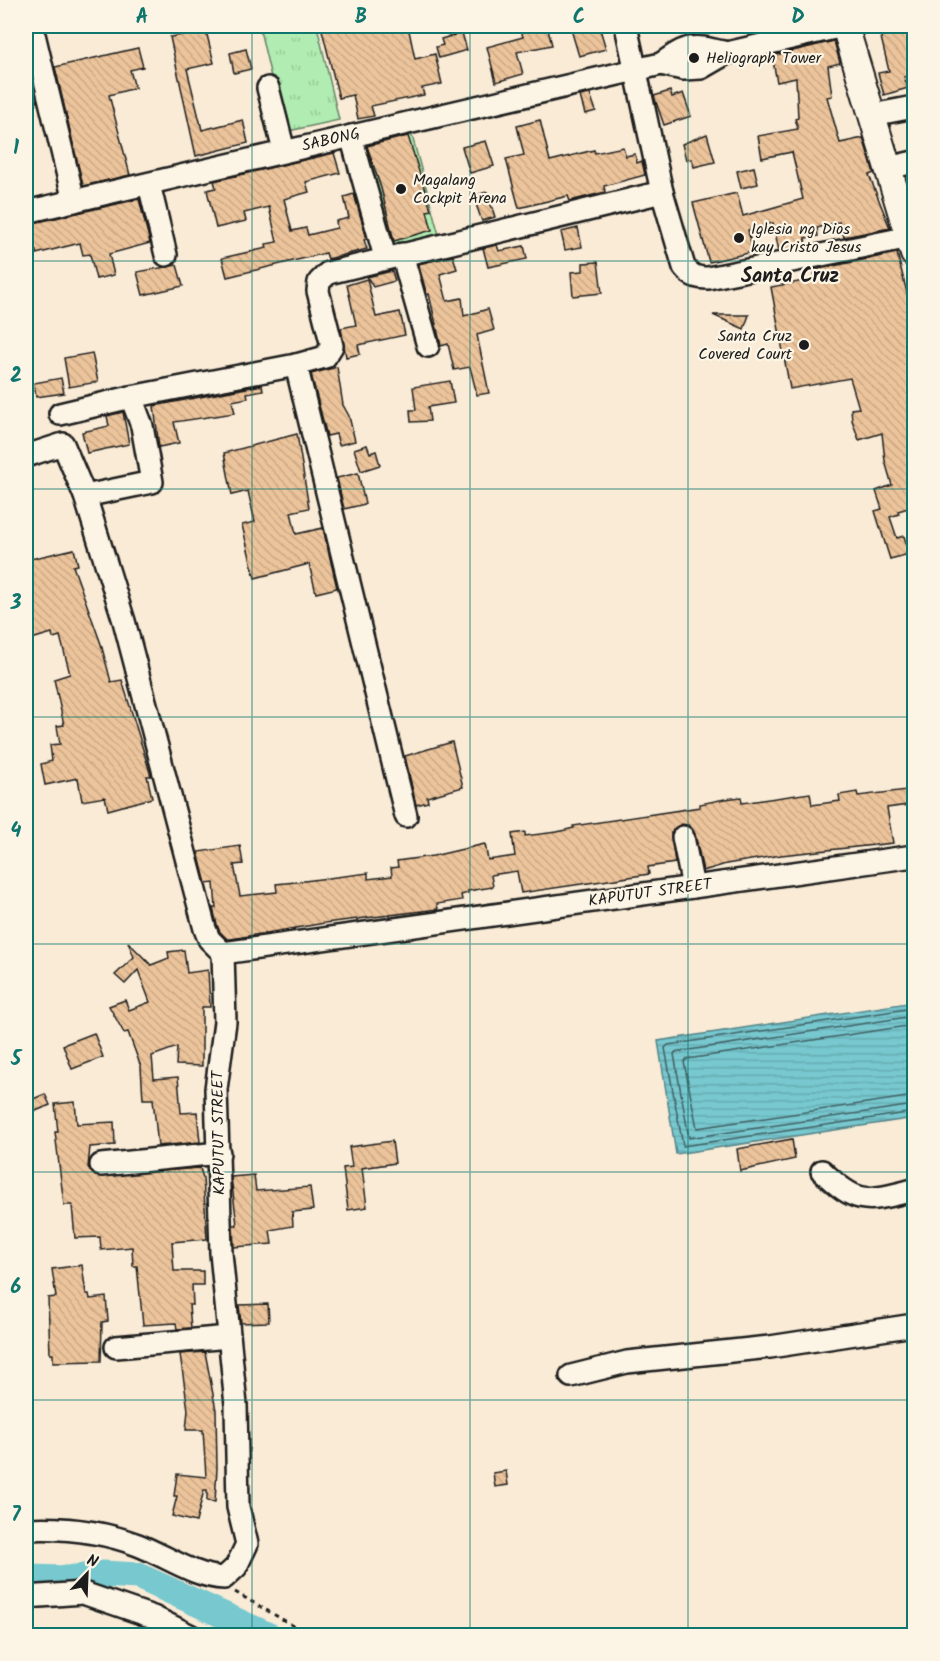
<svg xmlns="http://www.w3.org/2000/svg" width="940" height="1661" viewBox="0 0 940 1661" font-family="Kalam,sans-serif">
	<defs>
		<pattern id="grass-tufts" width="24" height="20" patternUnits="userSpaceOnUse" patternTransform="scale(1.5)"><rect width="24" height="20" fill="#b1ecb2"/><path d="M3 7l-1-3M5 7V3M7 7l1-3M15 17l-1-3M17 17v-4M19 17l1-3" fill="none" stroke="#98ca98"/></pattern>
		<pattern id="water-rules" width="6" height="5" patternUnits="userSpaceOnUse" patternTransform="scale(1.5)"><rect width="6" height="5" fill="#77c8cf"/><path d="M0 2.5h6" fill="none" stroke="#66abb1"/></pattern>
		<pattern id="building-back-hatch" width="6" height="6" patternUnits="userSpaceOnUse" patternTransform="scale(1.5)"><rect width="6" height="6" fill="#ecc49b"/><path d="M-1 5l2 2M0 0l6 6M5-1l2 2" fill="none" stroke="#caa885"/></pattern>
	</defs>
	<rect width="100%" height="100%" fill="#f9ebd6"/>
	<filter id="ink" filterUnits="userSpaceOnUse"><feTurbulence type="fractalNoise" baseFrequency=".0167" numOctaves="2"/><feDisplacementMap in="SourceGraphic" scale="12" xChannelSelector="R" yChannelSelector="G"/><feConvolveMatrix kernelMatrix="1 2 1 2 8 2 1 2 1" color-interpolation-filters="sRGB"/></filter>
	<g filter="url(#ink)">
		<!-- grass -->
		<path fill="url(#grass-tufts)" stroke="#668467" stroke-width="1.5" d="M259,26h58l22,94 -55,12z"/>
		<!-- pitch -->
		<path fill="#b1ecb2" stroke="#668467" stroke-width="1.5" d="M411,132l28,103 -49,11 -27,-102z"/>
		<!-- water -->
		<path fill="url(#water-rules)" stroke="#538387" stroke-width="1.5" d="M914,1002v116l-238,36 -18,-113z"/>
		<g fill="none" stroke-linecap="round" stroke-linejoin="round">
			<!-- shore -->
			<g stroke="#406164" stroke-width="1.5">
				<path d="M914,1008l-246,37 -3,3 18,98 231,-34"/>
				<path d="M914,1016l-238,36 -2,2 15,84 225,-33"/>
				<path d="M914,1025l-227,34 -3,3 13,66 217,-32"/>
			</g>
			<!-- river -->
			<path stroke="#77c8cf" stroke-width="27" d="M26,1578l41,1 36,-5 35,2 131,60"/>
		</g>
		<!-- building -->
		<g fill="url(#building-back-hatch)" stroke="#1c1c1c" stroke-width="1.5">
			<path d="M321,26h87l7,33 20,-5 7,30 -20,4 2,7 -53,11 3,10 -16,3 -5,-24 -14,3z"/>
			<path d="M520,26h27l5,19 -35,7 6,22 -27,8 -9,-35 36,-10z"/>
			<path d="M570,26h29l7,23 -27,7z"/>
			<path d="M891,26h24v49l-11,2 4,11 -24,7 -6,-22 11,-2 -10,-42z"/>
			<path d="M206,31l8,32 -27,6 15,61 41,-10 5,23 -52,13 -26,-119z"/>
			<path d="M462,33l5,17 -28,8 -3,-11 7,-2 -2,-6z"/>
			<path d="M834,41l6,22 -12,3 4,30 -5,1 13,46 23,-5 11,35 -5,2 21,53 -46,9 -5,-15 -22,6 1,8 -13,2 1,7 -27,6 -6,-28 -25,7 5,22 -44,10 -16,-59 44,-10 6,23 60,-17 -11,-47 -30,6 -4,-22 40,-7 -3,-10 3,-1 -2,-40 -19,4 -5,-26z"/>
			<path d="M138,48l5,19 -13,3 5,18 -26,7 21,80 -47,11 -28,-119z"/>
			<path d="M246,49l5,20 -17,4 -4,-20z"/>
			<path d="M670,91l2,6 11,-4 8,23 -27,9 -10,-29z"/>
			<path d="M590,94l6,17 -11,3 -5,-18z"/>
			<path d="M540,120l10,41 44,-11 1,3 28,-6 3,9 9,-2 2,9 5,-2 3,14 -41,11 1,6 -35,9 -2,-5 -49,12 -13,-49 18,-4 -7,-29z"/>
			<path d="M707,134l8,28 -21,5 -2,-8 -6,1 -4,-16z"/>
			<path d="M408,136l23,74 -4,1 5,19 -38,11 -13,-53 -14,-42z"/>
			<path d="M486,141l8,25 -24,7 -8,-26z"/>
			<path d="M334,153l6,20 -34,9 3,10 -25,7 8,32 14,-3 2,7 29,-7 -1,-7 13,-3 -5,-21 10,-3 13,45 -3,1 3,9 -39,10 -2,-6 -99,24 -5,-19 45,-10 -1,-4 11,-2 -8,-35 -25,6 2,8 -30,7 -9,-38 9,-2 -2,-7z"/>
			<path d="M754,167l4,17 -17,4 -4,-17z"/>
			<path d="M487,192l8,25 -13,4 -9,-25z"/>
			<path d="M139,199l11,44 -41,11 5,21 -18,4 -6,-25 -7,1 -3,-12 -44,11v-3l-10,3v-26l3,-4z"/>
			<path d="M578,228l4,19 -17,3 -4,-18z"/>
			<path d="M497,245l2,6 25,-5 3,13 -39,8 -5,-19z"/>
			<path d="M897,253l15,60h3v193l-17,5 1,3 -9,3 7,21 7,-2 5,18 -19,5 -15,-48 7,-2 -6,-18 16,-6 -7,-24 -3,-28 -23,7 -7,-20 -1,-11 8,-1 -9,-30 -60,11 -19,-102 44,-8 -1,-9z"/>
			<path d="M453,256l4,13 -17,5 7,27 15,-3 2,18 24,-7 6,21 -17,5 12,58 -12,2 -7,-28 -16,3 -6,-26 -7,2 -12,-52 -2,1 -7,-25 -2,-6z"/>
			<path d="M598,262l4,31 -29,3 -2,-24 12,-1v-8z"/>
			<path d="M177,265l6,21 -40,9 -6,-23z"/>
			<path d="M392,271l3,10 -22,6 -6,-10z"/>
			<path d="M367,279l9,38 24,-5 5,23 -47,10 2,9 -14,3 -5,-29 15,-3 -9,-40z"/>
			<path d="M713,315h36l-5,14z"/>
			<path d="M92,353l6,29 -29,5 -5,-29z"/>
			<path d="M337,367l6,38 6,11 6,25 -16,4 -3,-11 -9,2 -16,-62z"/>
			<path d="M61,378l3,15 -28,4 -2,-14z"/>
			<path d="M450,381l4,22 -26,4 2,14 -19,1 -1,-12h6l-3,-23z"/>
			<path d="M262,385l1,5 -16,3 1,5 -16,3 3,12 -61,9 5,21 -20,4 -5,-41z"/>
			<path d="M123,412l6,32 -42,9 -5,-21 27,-6 -2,-10z"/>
			<path d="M297,434l12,74 -18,4 5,22 27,-6 14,60 -21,5 -7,-29 -54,14 -13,-53 13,-3 -7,-31 -16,4 -8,-42z"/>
			<path d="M367,445l3,8 6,-2 4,14 -19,6 -7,-22z"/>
			<path d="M358,473l7,31 -21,5 -7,-31z"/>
			<path d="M74,549l4,16 -5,1 28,78 10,38 11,-2 29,96h-4l5,22 -44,12 -3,-13 -23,4 -4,-23 -33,7 -4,-21 11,-3 -2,-16 10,-1 -3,-18 7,-1 -10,-46 16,-5 -10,-38 -7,2 -1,-5 -24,7 -2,-10v-70z"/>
			<path d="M452,742l11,45 -36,10 1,5 -12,3 -11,-49z"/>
			<path d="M915,789v15l-28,4 6,35 -112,12 -55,9 -23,7 -8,-37 -7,-9 -7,-1 -10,9 4,30 -27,4 1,7 -128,19 -4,-22 -26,4 2,12 -25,4v2l-7,2 1,5 -25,4 1,5 -113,14 -94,16h-4l-7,-7 -3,-7 -4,-17h3l-2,-25 -8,1 -8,-32 42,-6 3,18 -9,1 6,31 37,-4 -1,-8 20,-2 72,-9v6l24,-3 -1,-8 7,-1 -1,-6 36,-5 52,-12 3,16 27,-4 -3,-22 13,-2v4l32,-4 17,-4 -1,-2 127,-19v-3l25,-5 16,-2 1,6 68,-10 2,12 28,-4 -1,-6 18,-3 1,4z"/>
			<path d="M128,942l23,23 18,-7 -1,-6 16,-2 3,23 21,-3 2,37h-8v59l-26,-1 1,-18 -25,9 2,23 24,-2 3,36 16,-1 3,30 -42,4 -5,-47h-10l-2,-32 -13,-35 -4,1 -15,-27 16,-6 4,10 21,-8 -12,-32 -13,14 -10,-9 19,-18z"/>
			<path d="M94,1033l9,24 -31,12 -9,-24z"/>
			<path d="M45,1094l5,11 -24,10v-13z"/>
			<path d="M75,1102l2,22 37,-2 1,23 -25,2 -2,20 7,9 105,-8 3,10 4,61 -35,3 2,29h29v14h-11l1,20h-4l2,23 -14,1 -1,-6 -33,2 -6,-59h-4l-1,-19 -31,3 -1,-13 -25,1 -3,-33h-8l-9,-73h3l-3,-28z"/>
			<path d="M792,1139l3,20 -55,12 -3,-22z"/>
			<path d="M392,1141l3,22 -33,5 5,39 -19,3 -5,-42 9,-1 -3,-20z"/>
			<path d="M254,1175l2,16 54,-4 3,23 -21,2 1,14 -23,4 2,14 -38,3 -1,-22h4l-6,-48z"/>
			<path d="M82,1265l4,29h3l1,5 16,-2 2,24 -6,1 -1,39 -48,1v-8h-3l-2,-56 8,-1 -4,-28z"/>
			<path d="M268,1304l1,18 -28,1 -2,-18z"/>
			<path d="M205,1352l11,58 1,58 -2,34 -8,-1v-11h-3l-8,32 -24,-6 5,-20h-3l3,-22 29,3 -3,-47h-17l2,-20 -8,-56z"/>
			<path d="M506,1471l2,14 -13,2 -2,-14z"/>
		</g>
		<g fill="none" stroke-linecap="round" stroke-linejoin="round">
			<defs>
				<g id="minor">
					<path d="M32,26l42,175"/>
					<path d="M626,26l36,166 22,75c7,9 13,11 24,11l202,-41"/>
					<path d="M661,64l22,5 18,-1 26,-15 116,-27"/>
					<path d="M268,88l16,63"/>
					<path d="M872,115l42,-8"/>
					<path d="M351,136l34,121"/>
					<path d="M888,168l26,-6"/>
					<path d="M149,184l17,71"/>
					<path d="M26,212l635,-148c29,-21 32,-19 66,-11"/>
					<path d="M402,254l26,92"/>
					<path d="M296,365l110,451"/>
					<path d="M60,414l71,-17"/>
					<path d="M26,456l37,-12 22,52"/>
					<path d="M683,837l10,50"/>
					<path d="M223,953l-14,-14 -4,-10 -81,-308 -39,-125 67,-14 -10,-56 -11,-29 165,-32 29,-8 7,-11 -14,-55 1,-9 9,-9 334,-81"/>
					<path d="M101,1165l118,-12"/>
					<path d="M822,1171c37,36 45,30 92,19"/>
					<path d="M116,1347l113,-10"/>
					<path d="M571,1376l56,-14 143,-15 144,-22"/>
					<path d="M26,1529c39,-2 75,2 112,16 28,11 57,32 86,33l12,-11 11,-23 -9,-37 -2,-102 -15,-152 -5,-164 9,-67 -2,-69 691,-97"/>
					<path d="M26,1597l57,-4 70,24 38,19"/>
				</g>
				<path id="major" d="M845,26l69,228"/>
			</defs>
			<!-- minor casing -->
			<use href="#minor" stroke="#1c1c1c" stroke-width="26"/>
			<!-- major casing -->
			<use href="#major" stroke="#1c1c1c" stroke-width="30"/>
			<!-- path -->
			<path stroke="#1c1c1c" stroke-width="3" stroke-dasharray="4.5 4.5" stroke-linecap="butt" d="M235,1592l57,33 10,11"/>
			<!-- minor -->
			<use href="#minor" stroke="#fcf5e5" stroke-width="21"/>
			<!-- major -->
			<use href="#major" stroke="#fcf5e5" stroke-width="26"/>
		</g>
	</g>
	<!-- grid -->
	<path fill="none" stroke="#0f766e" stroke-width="1.5" stroke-opacity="0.55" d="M252,26v1610M470,26v1610M688,26v1610M26,261h888M26,489h888M26,717h888M26,944h888M26,1172h888M26,1400h888"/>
	<!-- markers -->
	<g fill="#1c1c1c" stroke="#fcf5e5" stroke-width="2">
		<circle cx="694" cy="58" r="6"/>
		<circle cx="401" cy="189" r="6"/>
		<circle cx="739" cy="238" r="6"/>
		<circle cx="804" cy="345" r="6"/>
	</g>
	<g text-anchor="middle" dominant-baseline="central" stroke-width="4.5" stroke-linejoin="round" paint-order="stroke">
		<!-- poi labels -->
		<g font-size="16" fill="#1c1c1c" stroke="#fcf5e5" text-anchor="start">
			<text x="706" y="58">Heliograph Tower</text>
			<text x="413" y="180">Magalang<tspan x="413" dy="18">Cockpit Arena</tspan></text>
			<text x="751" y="229">Iglesia ng Dios<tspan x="751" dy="18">kay Cristo Jesus</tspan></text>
			<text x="792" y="336" text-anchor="end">Santa Cruz<tspan x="792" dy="18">Covered Court</tspan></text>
		</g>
		<!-- street labels -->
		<g font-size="16" fill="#1c1c1c" stroke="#fcf5e5">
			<text transform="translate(331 140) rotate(-13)">SABONG</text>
			<text transform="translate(650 893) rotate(-8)">KAPUTUT STREET</text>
			<text transform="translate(219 1133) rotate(-91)">KAPUTUT STREET</text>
		</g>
		<!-- quarter labels -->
		<g font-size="20" font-weight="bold" fill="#1c1c1c" stroke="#fcf5e5">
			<text x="790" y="277">Santa Cruz</text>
		</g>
	</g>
	<!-- margin -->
	<rect width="940" height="1661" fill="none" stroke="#fcf5e5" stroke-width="66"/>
	<!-- north arrow -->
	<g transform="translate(87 1574) rotate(23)" stroke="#fcf5e5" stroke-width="4.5" paint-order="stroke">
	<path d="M0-4.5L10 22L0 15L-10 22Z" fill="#1c1c1c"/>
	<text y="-9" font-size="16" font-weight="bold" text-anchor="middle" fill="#1c1c1c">N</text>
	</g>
	<rect x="33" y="33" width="874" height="1595" fill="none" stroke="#0f766e" stroke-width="2"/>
	<g font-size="20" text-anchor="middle" font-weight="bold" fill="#0f766e">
		<text x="142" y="23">A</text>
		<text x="361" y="23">B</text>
		<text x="579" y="23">C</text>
		<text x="798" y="23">D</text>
		<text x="16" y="154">1</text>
		<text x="16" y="382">2</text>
		<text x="16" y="609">3</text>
		<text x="16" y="837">4</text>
		<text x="16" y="1065">5</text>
		<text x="16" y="1293">6</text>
		<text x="16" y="1521">7</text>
	</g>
</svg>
